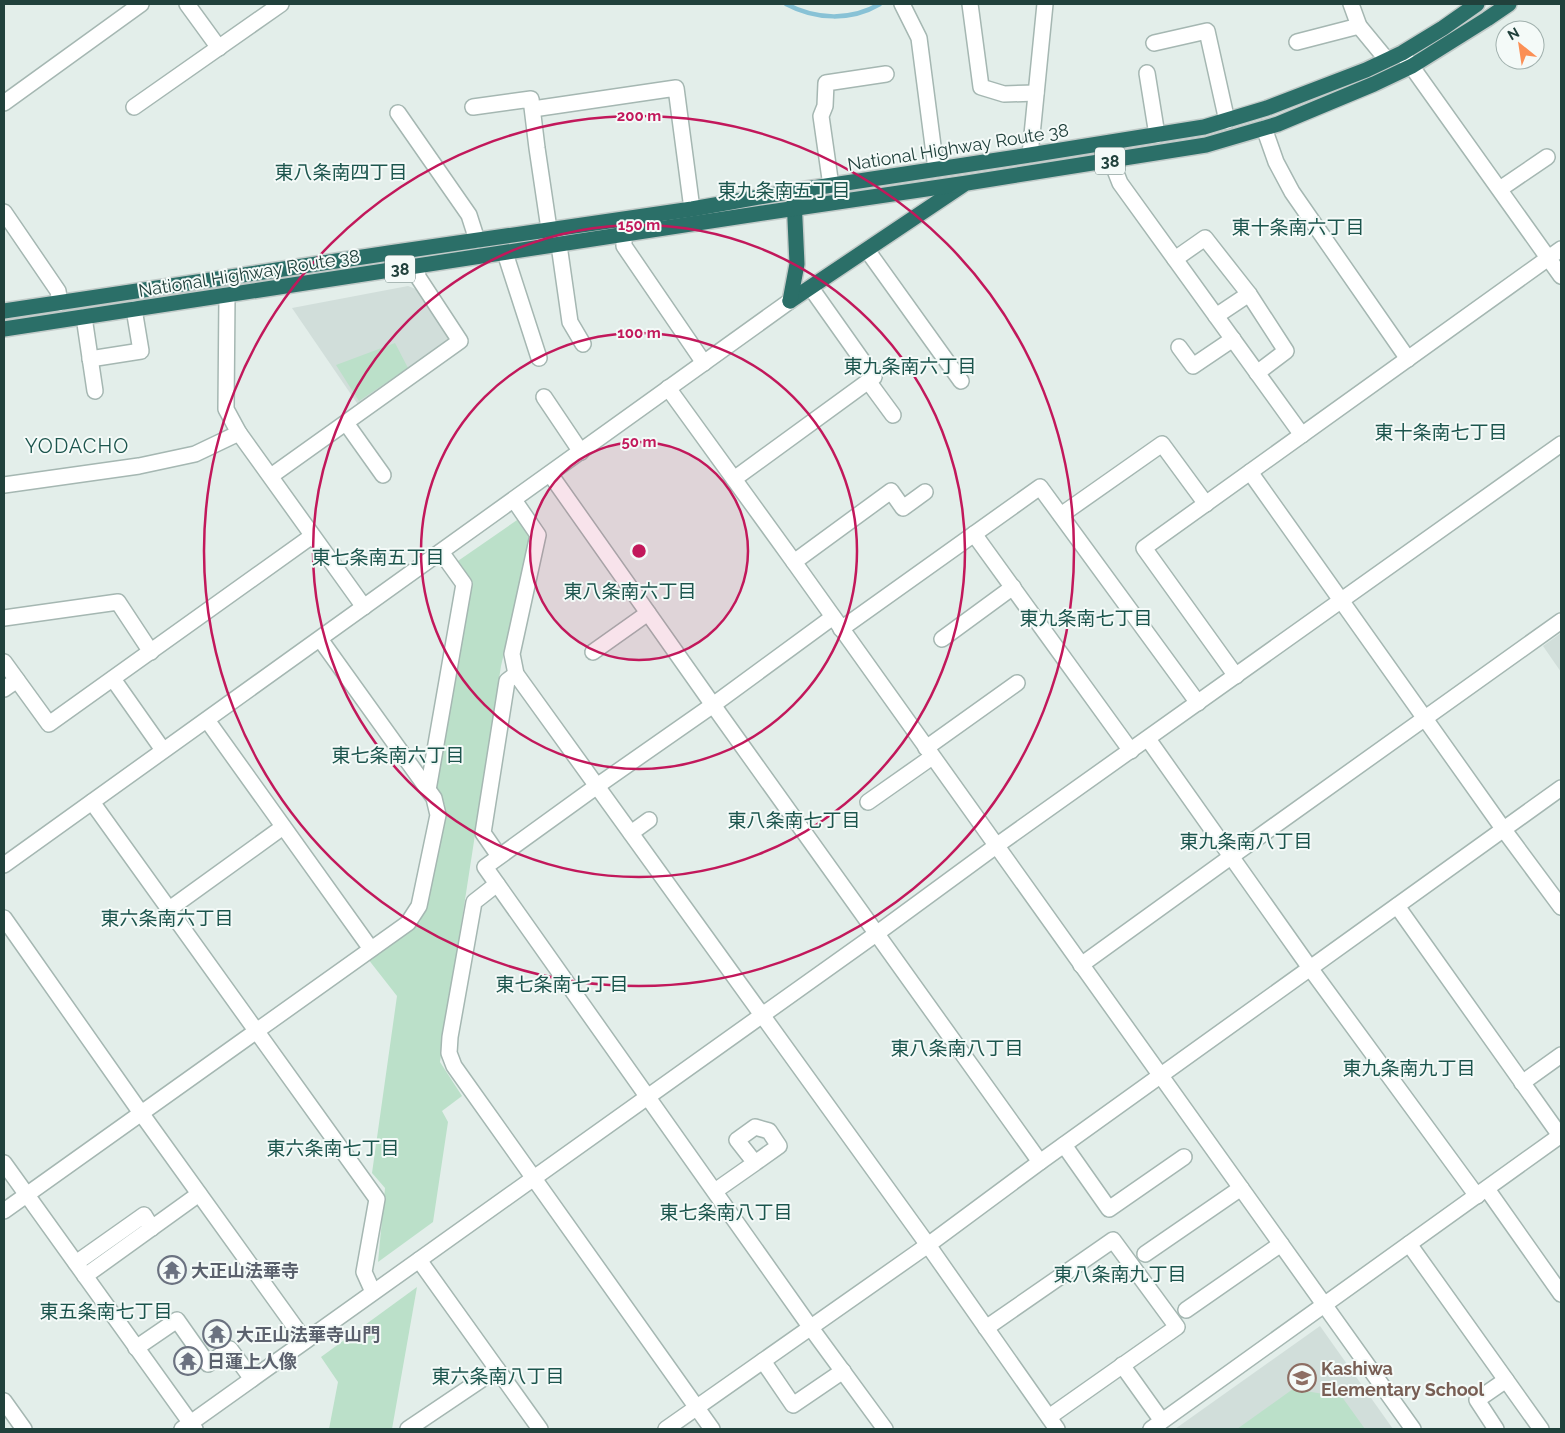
<svg xmlns="http://www.w3.org/2000/svg" width="1565" height="1433" viewBox="0 0 1565 1433" font-family="Raleway,'Noto Sans JP',sans-serif">
	<rect width="100%" height="100%" fill="#e3eeea"/>
	<!-- built -->
	<g fill="#d1deda">
		<path d="M408,286l13,5 31,46 -7,10 -86,59 -67,-98z"/>
		<path d="M1561,633v39l-18,-26z"/>
		<path d="M1320,1326l73,103h-218z"/>
	</g>
	<!-- green -->
	<g fill="#bbe0c9">
		<path d="M395,343l13,25 -49,33 -23,-36z"/>
		<path d="M520,518l11,19 -30,129 -61,396 22,34 -20,15 6,11 -15,100 -55,40 7,-74 -13,-15 25,-177 -29,-37 52,-37 25,-117 -12,-19 35,-204 -13,-19z"/>
		<path d="M417,1287l-25,142h-63l9,-47 -17,-25z"/>
		<path d="M1293,1389l49,8 23,32h-128z"/>
	</g>
	<g fill="none" stroke-linecap="round" stroke-linejoin="round">
		<!-- stream -->
		<path stroke="#88c2d6" stroke-width="4.5" d="M786,4c30,16 65,17 94,0"/>
		<defs>
			<g id="minor">
				<path d="M187,4l32,44"/>
				<path d="M902,4l17,34 17,131"/>
				<path d="M970,4l11,83 23,7 32,-1"/>
				<path d="M1351,4l8,22 28,34"/>
				<path d="M1297,42l62,-16"/>
				<path d="M1154,43l53,-12 20,90"/>
				<path d="M1402,53l159,223"/>
				<path d="M1147,73l10,62"/>
				<path d="M4,103l137,-99"/>
				<path d="M134,107l147,-103"/>
				<path d="M473,107l58,-8 6,49 12,81"/>
				<path d="M533,109l143,-21 16,121"/>
				<path d="M398,113l71,102 8,25"/>
				<path d="M1264,128l12,34 16,30 116,167"/>
				<path d="M1030,155l15,-151"/>
				<path d="M1111,160l9,23 182,252"/>
				<path d="M831,186l-10,-70 4,-10 1,-23 60,-9"/>
				<path d="M1500,189l47,-32"/>
				<path d="M4,212l54,79 2,12"/>
				<path d="M624,234v12l80,117"/>
				<path d="M559,245l11,77 13,22"/>
				<path d="M867,250l94,131"/>
				<path d="M505,253l34,105"/>
				<path d="M1175,259l30,-21 44,56 37,57 -29,22"/>
				<path d="M227,295l-1,114 13,24 125,174"/>
				<path d="M1216,316l33,-22"/>
				<path d="M84,317l11,74"/>
				<path d="M1179,347l14,19 40,-27"/>
				<path d="M90,359l51,-8 -7,-42"/>
				<path d="M868,381l25,34"/>
				<path d="M668,388l126,174 619,867"/>
				<path d="M544,397l37,55"/>
				<path d="M346,423l37,52"/>
				<path d="M1250,472l254,358 57,77"/>
				<path d="M550,474l163,231 327,457"/>
				<path d="M271,476l189,-135 -42,-64 -1,-10"/>
				<path d="M734,479l140,-102 -63,-89"/>
				<path d="M4,485l135,-19 56,-12 44,-21"/>
				<path d="M514,500l24,35 -26,119 4,20 412,571 129,184"/>
				<path d="M1061,515l101,-71 44,60"/>
				<path d="M974,534l157,217"/>
				<path d="M794,562l97,-71 12,17 22,-16"/>
				<path d="M833,617l-120,88 -116,81 -112,81 326,461 74,101"/>
				<path d="M4,618l114,-16 33,50"/>
				<path d="M841,629l199,-142 158,216"/>
				<path d="M942,639l71,-52"/>
				<path d="M593,652l55,-39"/>
				<path d="M4,662l45,62 263,-188"/>
				<path d="M1236,676l-92,-128 417,-299"/>
				<path d="M113,679l50,71"/>
				<path d="M4,689l13,-9"/>
				<path d="M207,720l164,229"/>
				<path d="M1148,739l162,229 167,228"/>
				<path d="M926,748l91,-65"/>
				<path d="M428,790l36,-206 -23,-32"/>
				<path d="M92,802l285,397 -13,73 9,20"/>
				<path d="M868,802l64,-45"/>
				<path d="M631,833l18,-13"/>
				<path d="M499,856l-16,-23 24,-152 9,-7"/>
				<path d="M4,865l786,-564"/>
				<path d="M497,884l-23,18 -24,135 -1,16 5,13 258,363"/>
				<path d="M1397,906l164,231"/>
				<path d="M168,910l115,-83"/>
				<path d="M4,918l137,195 164,228"/>
				<path d="M1081,965l151,-109 329,-235"/>
				<path d="M1522,1083l39,-28"/>
				<path d="M1064,1145l45,64 75,-52"/>
				<path d="M4,1163l191,266"/>
				<path d="M1487,1189l74,105"/>
				<path d="M715,1191l40,-28 -18,-23 18,-13 14,4 10,15 -24,17"/>
				<path d="M4,1211l404,-288 11,-17 19,-91 -4,-17 -114,-159"/>
				<path d="M1409,1244l132,185"/>
				<path d="M1145,1254l96,-66"/>
				<path d="M419,1260l121,169"/>
				<path d="M76,1263l68,-48 8,13"/>
				<path d="M85,1276l114,-82"/>
				<path d="M1186,1310l95,-66"/>
				<path d="M986,1328l127,-88 64,87 -128,90"/>
				<path d="M136,1348l41,-28 31,44 22,-15 22,30"/>
				<path d="M763,1361l30,44 50,-34"/>
				<path d="M1122,1365l40,56"/>
				<path d="M4,1401l20,28"/>
				<path d="M182,1429l694,-495 120,-88 565,-402"/>
				<path d="M408,1429l89,-60"/>
				<path d="M666,1429l262,-184 112,-83 521,-374"/>
				<path d="M1151,1429l410,-294"/>
				<path d="M1496,1429l-19,-29 29,-20"/>
			</g>
			<g id="highway">
				<path d="M790,301l173,-116"/>
				<path d="M790,301l7,-37 -3,-66"/>
				<path d="M4,311l385,-58 303,-44 101,-18 237,-36 174,-28 63,-19 99,-38 36,-17 41,-25 34,-24"/>
				<path d="M4,329l759,-116 204,-30 239,-38 72,-21 96,-40 38,-18 75,-47 22,-15"/>
			</g>
		</defs>
		<!-- minor casing -->
		<use href="#minor" stroke="#a5b7b2" stroke-width="18"/>
		<!-- highway casing -->
		<use href="#highway" stroke="#c1cac8" stroke-width="18"/>
		<!-- minor -->
		<use href="#minor" stroke="#fff" stroke-width="15"/>
		<!-- highway -->
		<use href="#highway" stroke="#2b6f68" stroke-width="15"/>
	</g>
	<!-- distance rings -->
	<circle cx="639" cy="551" r="109" fill="#c2185b" fill-opacity=".12"/>
	<g fill="none" stroke="#c2185b" stroke-width="2.5">
		<circle cx="639" cy="551" r="109"/>
		<circle cx="639" cy="551" r="218"/>
		<circle cx="639" cy="551" r="326"/>
		<circle cx="639" cy="551" r="435"/>
	</g>
	<!-- icons -->
	<defs>
		<symbol id="temple-ring" viewBox="-11 -11 22 22"><circle r="9.5" fill="#f4faf8" stroke="#6b7280" stroke-width="1.5"/><path d="M0-6L5-2H3V0L6.5 2.5H4V6H1.5V3h-3V6H-4V2.5H-6.5L-3 0V-2H-5Z" fill="#6b7280"/></symbol>
		<symbol id="school-ring" viewBox="-11 -11 22 22"><circle r="9.5" fill="#f4faf8" stroke="#8d6e63" stroke-width="1.5"/><path d="M0-5L7-2L0 1L-7-2ZM-4 1L0 2.5L4 1V4Q0 6-4 4Z" fill="#8d6e63"/></symbol>
	</defs>
	<g fill-rule="evenodd">
		<use href="#temple-ring" x="156" y="1254" width="32" height="32"/>
		<use href="#temple-ring" x="201" y="1318" width="32" height="32"/>
		<use href="#temple-ring" x="172" y="1345" width="32" height="32"/>
		<use href="#school-ring" x="1286" y="1362" width="32" height="32"/>
	</g>
	<g text-anchor="middle" dominant-baseline="central" stroke-width="4" stroke-linejoin="round" paint-order="stroke">
		<!-- shield labels -->
		<g fill="#f4faf8" stroke="#607874" stroke-width="1">
			<rect x="1095" y="147.5" width="30" height="27" rx="4"/>
			<rect x="385" y="255.5" width="30" height="27" rx="4"/>
		</g>
		<g font-size="16" font-weight="bold" fill="#21413c">
			<text x="1110" y="161">38</text>
			<text x="400" y="269">38</text>
		</g>
		<!-- street labels -->
		<g font-size="18" fill="#21413c" stroke="#f4faf8">
			<text transform="translate(958 147) rotate(-9)">National Highway Route 38</text>
			<text transform="translate(249 273) rotate(-9)">National Highway Route 38</text>
		</g>
		<!-- worship labels -->
		<g font-size="18" font-weight="bold" fill="#5b616d" stroke="#f4faf8" text-anchor="start">
			<text x="191" y="1270">大正山法華寺</text>
			<text x="236" y="1334">大正山法華寺山門</text>
			<text x="207" y="1361">日蓮上人像</text>
		</g>
		<!-- education labels -->
		<g font-size="18" font-weight="bold" fill="#785e54" stroke="#f4faf8" text-anchor="start">
			<text x="1321" y="1368">Kashiwa<tspan x="1321" dy="21">Elementary School</tspan></text>
		</g>
		<!-- neighbourhood labels -->
		<g font-size="19" fill="#1c554d" stroke="#f4faf8">
			<text x="341" y="172">東八条南四丁目</text>
			<text x="784" y="190">東九条南五丁目</text>
			<text x="1298" y="227">東十条南六丁目</text>
			<text x="910" y="366">東九条南六丁目</text>
			<text x="1441" y="432">東十条南七丁目</text>
			<text x="378" y="557">東七条南五丁目</text>
			<text x="630" y="591">東八条南六丁目</text>
			<text x="1086" y="618">東九条南七丁目</text>
			<text x="398" y="755">東七条南六丁目</text>
			<text x="794" y="820">東八条南七丁目</text>
			<text x="1246" y="841">東九条南八丁目</text>
			<text x="167" y="918">東六条南六丁目</text>
			<text x="562" y="984">東七条南七丁目</text>
			<text x="957" y="1048">東八条南八丁目</text>
			<text x="1409" y="1068">東九条南九丁目</text>
			<text x="333" y="1148">東六条南七丁目</text>
			<text x="726" y="1212">東七条南八丁目</text>
			<text x="1120" y="1274">東八条南九丁目</text>
			<text x="106" y="1311">東五条南七丁目</text>
			<text x="498" y="1376">東六条南八丁目</text>
		</g>
		<!-- quarter labels -->
		<g font-size="20" letter-spacing="1" fill="#1c554d" stroke="#f4faf8">
			<text x="77" y="446">YODACHO</text>
		</g>
	</g>
	<circle cx="639" cy="551" r="8" fill="#c2185b" stroke="#f4faf8" stroke-width="2.5"/>
	<g font-size="15" text-anchor="middle" font-weight="bold" fill="#c2185b" stroke="#f4faf8" stroke-width="4" stroke-linejoin="round" paint-order="stroke">
		<text x="639" y="121">200 m</text>
		<text x="639" y="230">150 m</text>
		<text x="639" y="338">100 m</text>
		<text x="639" y="447">50 m</text>
	</g>
	<!-- border -->
	<rect width="1565" height="1433" fill="none" stroke="#21413c" stroke-width="10"/>
	<!-- north arrow -->
	<g transform="translate(1520 45) rotate(330)"><circle r="24" fill="#f4faf8" stroke="#a0b0ad"/>
	<path d="M0-4L9 19L0 12L-9 19Z" fill="#fb8f55"/>
	<text y="-8" font-size="14" font-weight="bold" text-anchor="middle" fill="#21413c">N</text>
	</g>
</svg>
